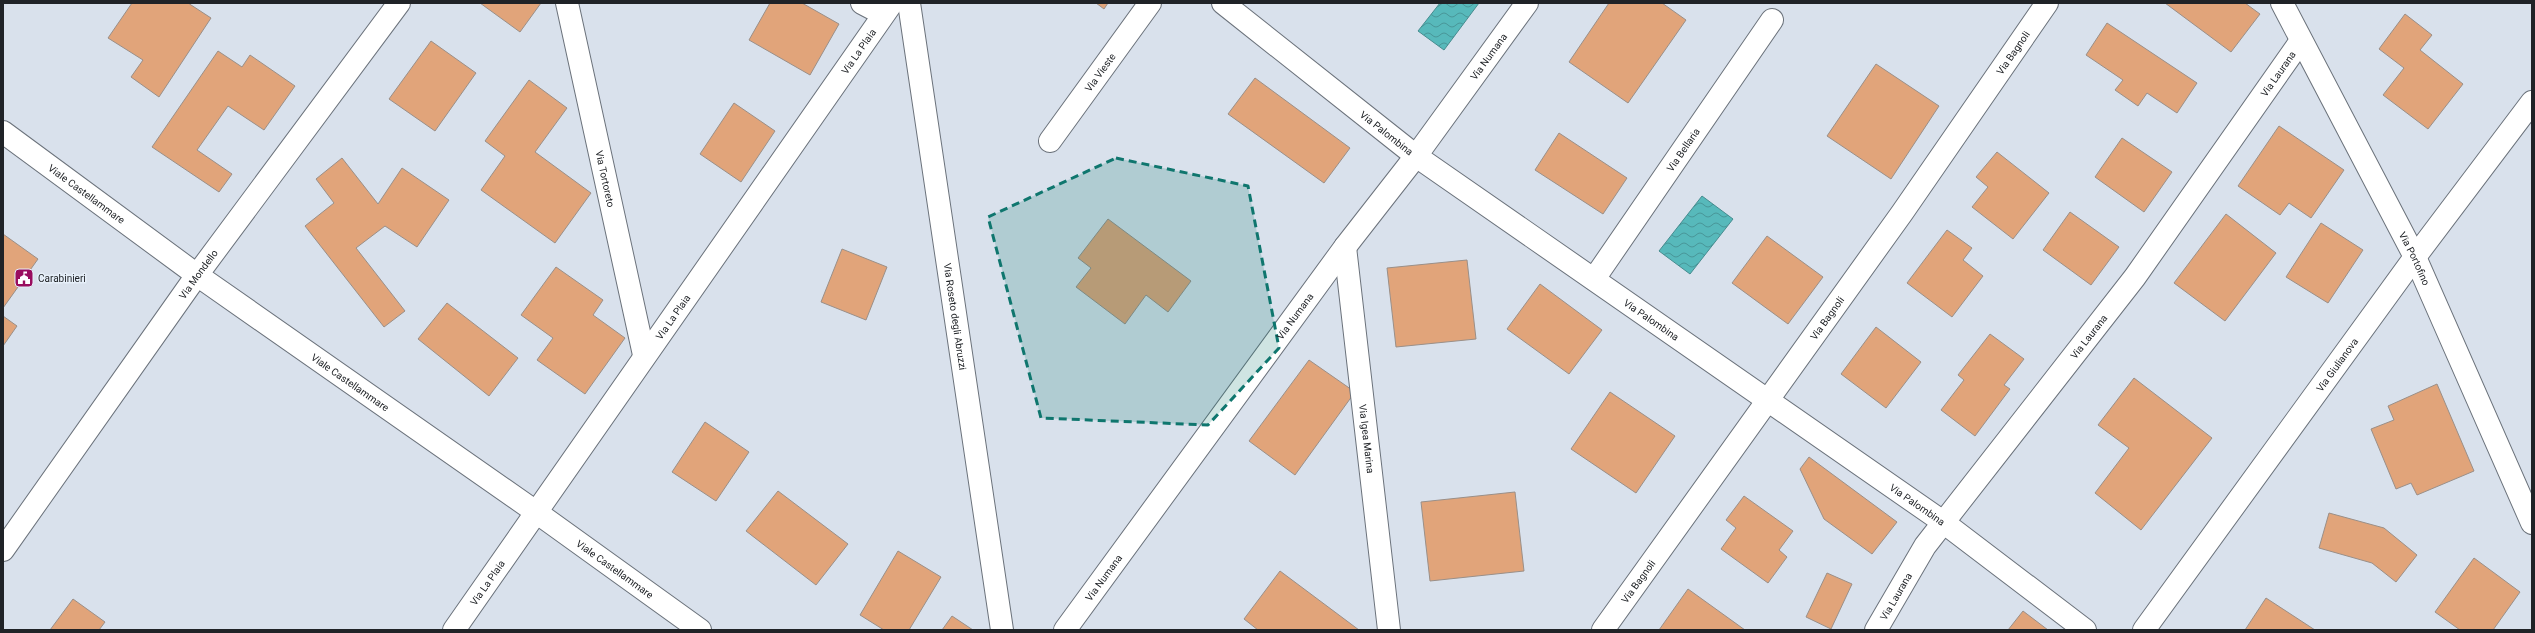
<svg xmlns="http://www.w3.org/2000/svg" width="2535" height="633" viewBox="0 0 2535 633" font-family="Roboto,sans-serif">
	<defs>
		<pattern id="water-waves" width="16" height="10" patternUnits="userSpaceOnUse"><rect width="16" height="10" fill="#57b9bb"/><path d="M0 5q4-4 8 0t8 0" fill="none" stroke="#489698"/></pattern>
	</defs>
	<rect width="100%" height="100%" fill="#d9e1ec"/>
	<!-- water -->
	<g fill="url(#water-waves)" stroke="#468c8f">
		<path d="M1440,3h39l-35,47 -26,-19z"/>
		<path d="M1702,196l31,23 -43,55 -31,-23z"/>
	</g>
	<!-- building -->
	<g fill="#e1a47a" stroke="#9a8f88">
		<path d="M132,3h56l23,15 -52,79 -28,-20 12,-17 -35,-22z"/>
		<path d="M480,3h61l-21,29z"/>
		<path d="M770,3h32l37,21 -29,51 -61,-35z"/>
		<path d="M1096,3h12l-4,6z"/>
		<path d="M1609,3h53l24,17 -58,83 -59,-41z"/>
		<path d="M2165,3h80l15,11 -29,38z"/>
		<path d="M2405,14l27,21 -12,15 43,34 -35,45 -45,-34 21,-27 -25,-19z"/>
		<path d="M2107,23l90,60 -20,30 -30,-20 -9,13 -23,-16 8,-10 -37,-25z"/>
		<path d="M431,41l45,32 -41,58 -46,-32z"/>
		<path d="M218,51l24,16 8,-12 45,31 -31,44 -36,-24 -31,44 35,24 -13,18 -67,-45z"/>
		<path d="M1876,64l63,42 -48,73 -64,-43z"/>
		<path d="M1255,78l95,70 -26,35 -96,-69z"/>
		<path d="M529,80l38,28 -32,44 56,41 -36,50 -74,-53 24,-34 -20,-15z"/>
		<path d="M734,103l41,28 -34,51 -41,-28z"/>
		<path d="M2279,126l65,44 -33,48 -22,-15 -9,12 -42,-29z"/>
		<path d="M1559,133l68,45 -24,36 -68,-44z"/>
		<path d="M2122,138l50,34 -28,40 -49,-35z"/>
		<path d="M1997,152l52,41 -36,46 -41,-32 16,-20 -12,-10z"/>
		<path d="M342,158l36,46 24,-36 47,32 -32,47 -32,-21 -29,22 49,63 -21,16 -79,-101 29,-23 -18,-24z"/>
		<path d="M2070,212l49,35 -28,38 -48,-35z"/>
		<path d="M2226,214l50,39 -51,68 -51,-38z"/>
		<path d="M1108,219l83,62 -23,31 -22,-17 -21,29 -49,-37 15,-19 -13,-10z"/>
		<path d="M2321,223l42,27 -35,53 -42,-26z"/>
		<path d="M1947,230l25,18 -9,12 20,16 -31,41 -45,-34z"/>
		<path d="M3,234l35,25 -35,49z"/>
		<path d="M1767,236l56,41 -35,47 -56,-41z"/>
		<path d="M842,249l45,18 -21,53 -45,-18z"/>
		<path d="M1467,260l9,79 -80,8 -9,-79z"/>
		<path d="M556,267l47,33 -10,15 32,23 -40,56 -48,-34 16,-22 -32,-23z"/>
		<path d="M1540,284l62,46 -33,44 -62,-45z"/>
		<path d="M447,303l71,55 -29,38 -71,-57z"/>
		<path d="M3,316l14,10 -14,20z"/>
		<path d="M1876,327l45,35 -35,46 -45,-34z"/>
		<path d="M1990,334l34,25 -20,26 6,4 -35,47 -34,-26 23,-30 -6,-5z"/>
		<path d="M1309,360l46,32 -60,83 -46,-34z"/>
		<path d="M2134,378l78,60 -71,92 -46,-37 34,-45 -31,-23z"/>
		<path d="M2437,384l37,87 -57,24 -6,-12 -15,6 -25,-60 23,-9 -6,-14z"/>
		<path d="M1610,392l65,44 -39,57 -65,-44z"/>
		<path d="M705,422l44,30 -33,49 -44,-29z"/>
		<path d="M1809,457l88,65 -25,32 -48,-35 -24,-50z"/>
		<path d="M778,491l70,53 -32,41 -70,-54z"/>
		<path d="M1515,492l9,79 -94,10 -9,-79z"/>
		<path d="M1744,496l49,35 -14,19 8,7 -19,26 -47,-34 15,-21 -10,-8z"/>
		<path d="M2329,513l55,15 33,27 -21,27 -24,-19 -53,-15z"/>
		<path d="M898,551l43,26 -32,53h-25l-24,-15z"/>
		<path d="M2474,558l46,34 -27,38h-33l-25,-18z"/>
		<path d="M1280,571l79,59h-101l-14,-11z"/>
		<path d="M1827,573l25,11 -21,45 -25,-12z"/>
		<path d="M1688,589l57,41h-86z"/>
		<path d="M2266,598l49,32h-70z"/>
		<path d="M73,599l32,23 -6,8h-49z"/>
		<path d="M2023,611l25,19h-40z"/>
		<path d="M952,616l21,14h-31z"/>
	</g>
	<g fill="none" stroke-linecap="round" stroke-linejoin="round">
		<defs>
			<g id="minor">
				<path id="s1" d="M567,3l77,352"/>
				<path d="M862,3l21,11"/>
				<path id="s2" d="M909,3l93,627"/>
				<path id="s3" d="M1223,3l193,153 527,366 142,108"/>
				<path id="s4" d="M2282,3l133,254 117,266"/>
				<path id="s5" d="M3,132l194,143 339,237 164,118"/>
				<path id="s6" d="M1050,141l100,-138"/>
				<path id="s7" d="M1345,247l44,383"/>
				<path id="s8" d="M1594,279l178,-259"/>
				<path id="s9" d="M3,550l194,-275 202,-272"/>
				<path id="s10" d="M454,630l438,-627"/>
				<path id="s11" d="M1065,630l280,-383 71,-91 111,-153"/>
				<path id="s12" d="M1603,630l299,-417 145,-210"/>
				<path id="s13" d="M1876,630l49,-84 210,-269 165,-235"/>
				<path id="s14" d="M2144,630l271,-373 117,-155"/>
			</g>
		</defs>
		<!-- minor casing -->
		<use href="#minor" stroke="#6b727b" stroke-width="24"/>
		<!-- minor -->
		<use href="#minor" stroke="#fff" stroke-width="22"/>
	</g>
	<!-- marked area -->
	<path fill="#0f766e" fill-opacity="0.2" stroke="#0f766e" stroke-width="3" stroke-dasharray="8 5" stroke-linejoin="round" d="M1116,158l132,28 31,162 -71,77 -167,-7 -53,-201z"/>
	<!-- icons -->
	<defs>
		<symbol id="civic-square" viewBox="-11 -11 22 22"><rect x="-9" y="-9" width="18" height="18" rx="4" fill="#990d5f" stroke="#e6eff9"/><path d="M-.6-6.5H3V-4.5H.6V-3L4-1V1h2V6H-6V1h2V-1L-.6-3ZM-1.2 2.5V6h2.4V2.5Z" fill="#fff"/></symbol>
	</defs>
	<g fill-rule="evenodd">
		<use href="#civic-square" x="13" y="267" width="22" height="22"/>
	</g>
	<g text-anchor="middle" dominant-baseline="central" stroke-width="3" stroke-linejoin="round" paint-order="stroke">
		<!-- street labels -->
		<g font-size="10" fill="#202327" stroke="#e6eff9">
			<text stroke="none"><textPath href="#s10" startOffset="706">Via La Plaia</textPath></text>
			<text stroke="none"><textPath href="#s12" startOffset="708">Via Bagnoli</textPath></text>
			<text stroke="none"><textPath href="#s11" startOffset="713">Via Numana</textPath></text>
			<text stroke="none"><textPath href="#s6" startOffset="85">Via Vieste</textPath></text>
			<text stroke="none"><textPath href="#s13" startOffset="687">Via Laurana</textPath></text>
			<text stroke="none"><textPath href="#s3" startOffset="209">Via Palombina</textPath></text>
			<text stroke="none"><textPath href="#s8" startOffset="157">Via Bellaria</textPath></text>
			<text stroke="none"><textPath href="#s1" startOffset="180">Via Tortoreto</textPath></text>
			<text stroke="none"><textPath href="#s5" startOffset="104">Viale Castellammare</textPath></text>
			<text stroke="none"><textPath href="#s4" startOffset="288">Via Portofino</textPath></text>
			<text stroke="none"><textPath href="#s9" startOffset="338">Via Mondello</textPath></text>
			<text stroke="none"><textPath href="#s10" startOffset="382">Via La Plaia</textPath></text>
			<text stroke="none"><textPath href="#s2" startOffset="317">Via Roseto degli Abruzzi</textPath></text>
			<text stroke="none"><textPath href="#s11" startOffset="389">Via Numana</textPath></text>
			<text stroke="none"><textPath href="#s12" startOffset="384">Via Bagnoli</textPath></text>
			<text stroke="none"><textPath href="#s3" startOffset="533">Via Palombina</textPath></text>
			<text stroke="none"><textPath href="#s13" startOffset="363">Via Laurana</textPath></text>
			<text stroke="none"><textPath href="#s14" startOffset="328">Via Giulianova</textPath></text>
			<text stroke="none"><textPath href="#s5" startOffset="428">Viale Castellammare</textPath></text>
			<text stroke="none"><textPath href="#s7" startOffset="193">Via Igea Marina</textPath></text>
			<text stroke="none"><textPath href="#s3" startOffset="857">Via Palombina</textPath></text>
			<text stroke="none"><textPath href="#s5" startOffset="752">Viale Castellammare</textPath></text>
			<text stroke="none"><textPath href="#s11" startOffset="65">Via Numana</textPath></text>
			<text stroke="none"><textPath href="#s12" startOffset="60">Via Bagnoli</textPath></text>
			<text stroke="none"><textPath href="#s10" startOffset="58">Via La Plaia</textPath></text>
			<text stroke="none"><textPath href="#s13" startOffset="39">Via Laurana</textPath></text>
		</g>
		<!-- poi labels -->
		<g font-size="10" fill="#202327" stroke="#e6eff9" text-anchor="start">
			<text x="38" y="278">Carabinieri</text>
		</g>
	</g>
	<!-- border -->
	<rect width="2535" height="633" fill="none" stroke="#202327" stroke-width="8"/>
</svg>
